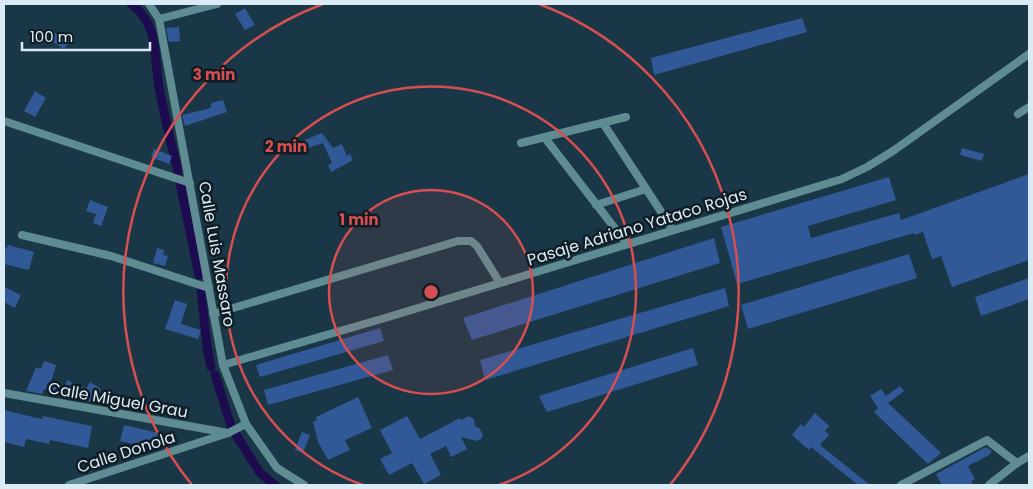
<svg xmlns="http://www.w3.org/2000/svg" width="1033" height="489" viewBox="0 0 1033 489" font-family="Poppins,sans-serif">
	<rect width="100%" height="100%" fill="#193747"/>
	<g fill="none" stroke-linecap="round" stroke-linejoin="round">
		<!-- canal -->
		<g stroke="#1d0b4f" stroke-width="9">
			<path d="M131,4c30,21 22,57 29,88 5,27 12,54 18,80"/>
			<path d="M180,183l19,92"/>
			<path d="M201,290l6,57 4,20"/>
			<path d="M215,375l16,51"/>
			<path d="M235,433l25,40 15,12"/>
		</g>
	</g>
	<!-- building -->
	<g fill="#315998">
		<path d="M245,8l10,17 -10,5 -10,-16z"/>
		<path d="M802,18l5,14 -153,43 -3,-17z"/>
		<path d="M179,27l1,14 -11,1 -3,-14z"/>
		<path d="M55,33l14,9 -5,7 -14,-9z"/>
		<path d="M35,91l11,7 -11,19 -11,-6z"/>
		<path d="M223,100l4,12 -42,14 -3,-11 29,-7v-5z"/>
		<path d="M322,133l11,15 9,-4 5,12 3,-2 3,6 -22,12 -3,-7 4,-2 -9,-20 -15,5 -3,-8z"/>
		<path d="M962,148l22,6 -2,7 -22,-6z"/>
		<path d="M154,149l18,7 -3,8 -18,-7z"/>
		<path d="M1029,174v86l-77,27 -11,-31 -9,3 -9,-27 -8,3 -1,-2 -177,51 -16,-57 168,-50 7,23 -88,26 3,12 88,-25 2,7z"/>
		<path d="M90,200l18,7 -7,19 -8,-3 3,-9 -10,-3z"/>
		<path d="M714,238l6,25 -248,77 -9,-22z"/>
		<path d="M8,245l26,7 -5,18 -25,-6v-12z"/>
		<path d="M157,248l7,2 -1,5 5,1 -3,10 -12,-3z"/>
		<path d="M909,254l8,24 -169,51 -7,-24z"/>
		<path d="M1029,278v21l-48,17 -6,-19z"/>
		<path d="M4,287l17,8 -6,13 -11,-6z"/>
		<path d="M725,288l4,18 -244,74 -5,-20z"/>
		<path d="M175,300l12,4 -6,20 20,6 -3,9 -33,-10z"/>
		<path d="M380,328l4,13 -124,36 -4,-12z"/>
		<path d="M693,348l5,17 -151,47 -8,-16z"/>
		<path d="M388,355l5,15 -125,35 -4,-15z"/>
		<path d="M44,361l12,4 -5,17 14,4 2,-6 19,9 4,-7 11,7 -8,14 -14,-6 -2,3 -5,-1 -28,-10 -2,5 -16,-3 10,-24 5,2z"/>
		<path d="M900,386l4,5 -16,12 53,50 -13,11 -54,-52 4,-4 -8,-12 11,-7 5,7z"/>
		<path d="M358,397l14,31 -27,12 5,10 -22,10 -10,-18 -5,-20 4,-2 -1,-3z"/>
		<path d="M4,410l29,7 10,2v-3l49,10 -4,22 -38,-8 -1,4 -23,-5 -2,8 -20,-5z"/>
		<path d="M815,413l14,13 -4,5 4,4 -9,10 50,40h-12l-47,-38 -2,3 -17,-15 9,-11 3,3z"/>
		<path d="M407,416l13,23 40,-21 1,2 8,-4 5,3 1,7 5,3 3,6 -2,4 -4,2 -16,-4 6,12 -16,8 -5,-11 -16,8 11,21 -17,9 -12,-21 -23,12 -9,-16 12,-6 -12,-23z"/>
		<path d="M124,425l35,8 -4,16 -35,-8z"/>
		<path d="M302,432l8,3 -7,18 -8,-3z"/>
		<path d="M986,447l6,4 -3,4 -21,11 7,13 -4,2 3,4h-32l-6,-11z"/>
	</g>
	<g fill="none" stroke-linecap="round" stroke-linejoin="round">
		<!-- minor -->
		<g stroke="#5f8c93" stroke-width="8">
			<path d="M149,4l10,15 64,346 23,59 31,44 27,17"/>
			<path d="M159,19l58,-15"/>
			<path d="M1018,114l11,-7"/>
			<path d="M4,121l186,62"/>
			<path d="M603,123l70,107"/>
			<path d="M545,138l82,106"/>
			<path d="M521,143l105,-26"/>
			<path d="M596,205l50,-16"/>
			<path d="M22,235l89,21 98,32"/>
			<path d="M213,314l245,-73h13l6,5 23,37"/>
			<path d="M223,365l162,-47 457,-139 25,-12 26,-16 136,-97"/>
			<path d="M4,393l224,40"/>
			<path d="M69,485l159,-52 18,-9"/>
			<path d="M901,485l86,-45 30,23"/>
			<path d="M989,485l28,-22 12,-7"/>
		</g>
	</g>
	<!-- distance rings -->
	<circle cx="431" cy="292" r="102" fill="#d74f51" fill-opacity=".12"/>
	<g fill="none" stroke="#d74f51" stroke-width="2.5">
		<circle cx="431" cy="292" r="102"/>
		<path d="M363 485A205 205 0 1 1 499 485"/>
		<path d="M192 485A307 307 0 0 1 323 4M539 4A307 307 0 0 1 670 485"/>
	</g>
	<g text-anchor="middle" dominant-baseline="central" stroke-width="5" stroke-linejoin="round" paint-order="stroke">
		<!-- street labels -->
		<g font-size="16" fill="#daebf5" stroke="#101d24">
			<text transform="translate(637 227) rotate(-17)">Pasaje Adriano Yataco Rojas</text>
			<text transform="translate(217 254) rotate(80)">Calle Luis Massaro</text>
			<text transform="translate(118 400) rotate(10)">Calle Miguel Grau</text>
			<text transform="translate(126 452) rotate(-18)">Calle Donola</text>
		</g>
	</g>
	<circle cx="431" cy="292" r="8" fill="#d74f51" stroke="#101d24" stroke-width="2.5"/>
	<g font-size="15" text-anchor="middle" font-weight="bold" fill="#d74f51" stroke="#101d24" stroke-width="5" stroke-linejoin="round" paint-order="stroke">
		<text x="214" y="80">3 min</text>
		<text x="286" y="152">2 min</text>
		<text x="359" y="225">1 min</text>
	</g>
	<!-- border -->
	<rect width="1033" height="489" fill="none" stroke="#daebf5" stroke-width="10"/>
	<!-- scale -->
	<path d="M22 42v8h128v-8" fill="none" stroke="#daebf5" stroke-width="2.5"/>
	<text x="30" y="42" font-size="15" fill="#daebf5" stroke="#101d24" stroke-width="4" paint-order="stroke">100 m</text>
</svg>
